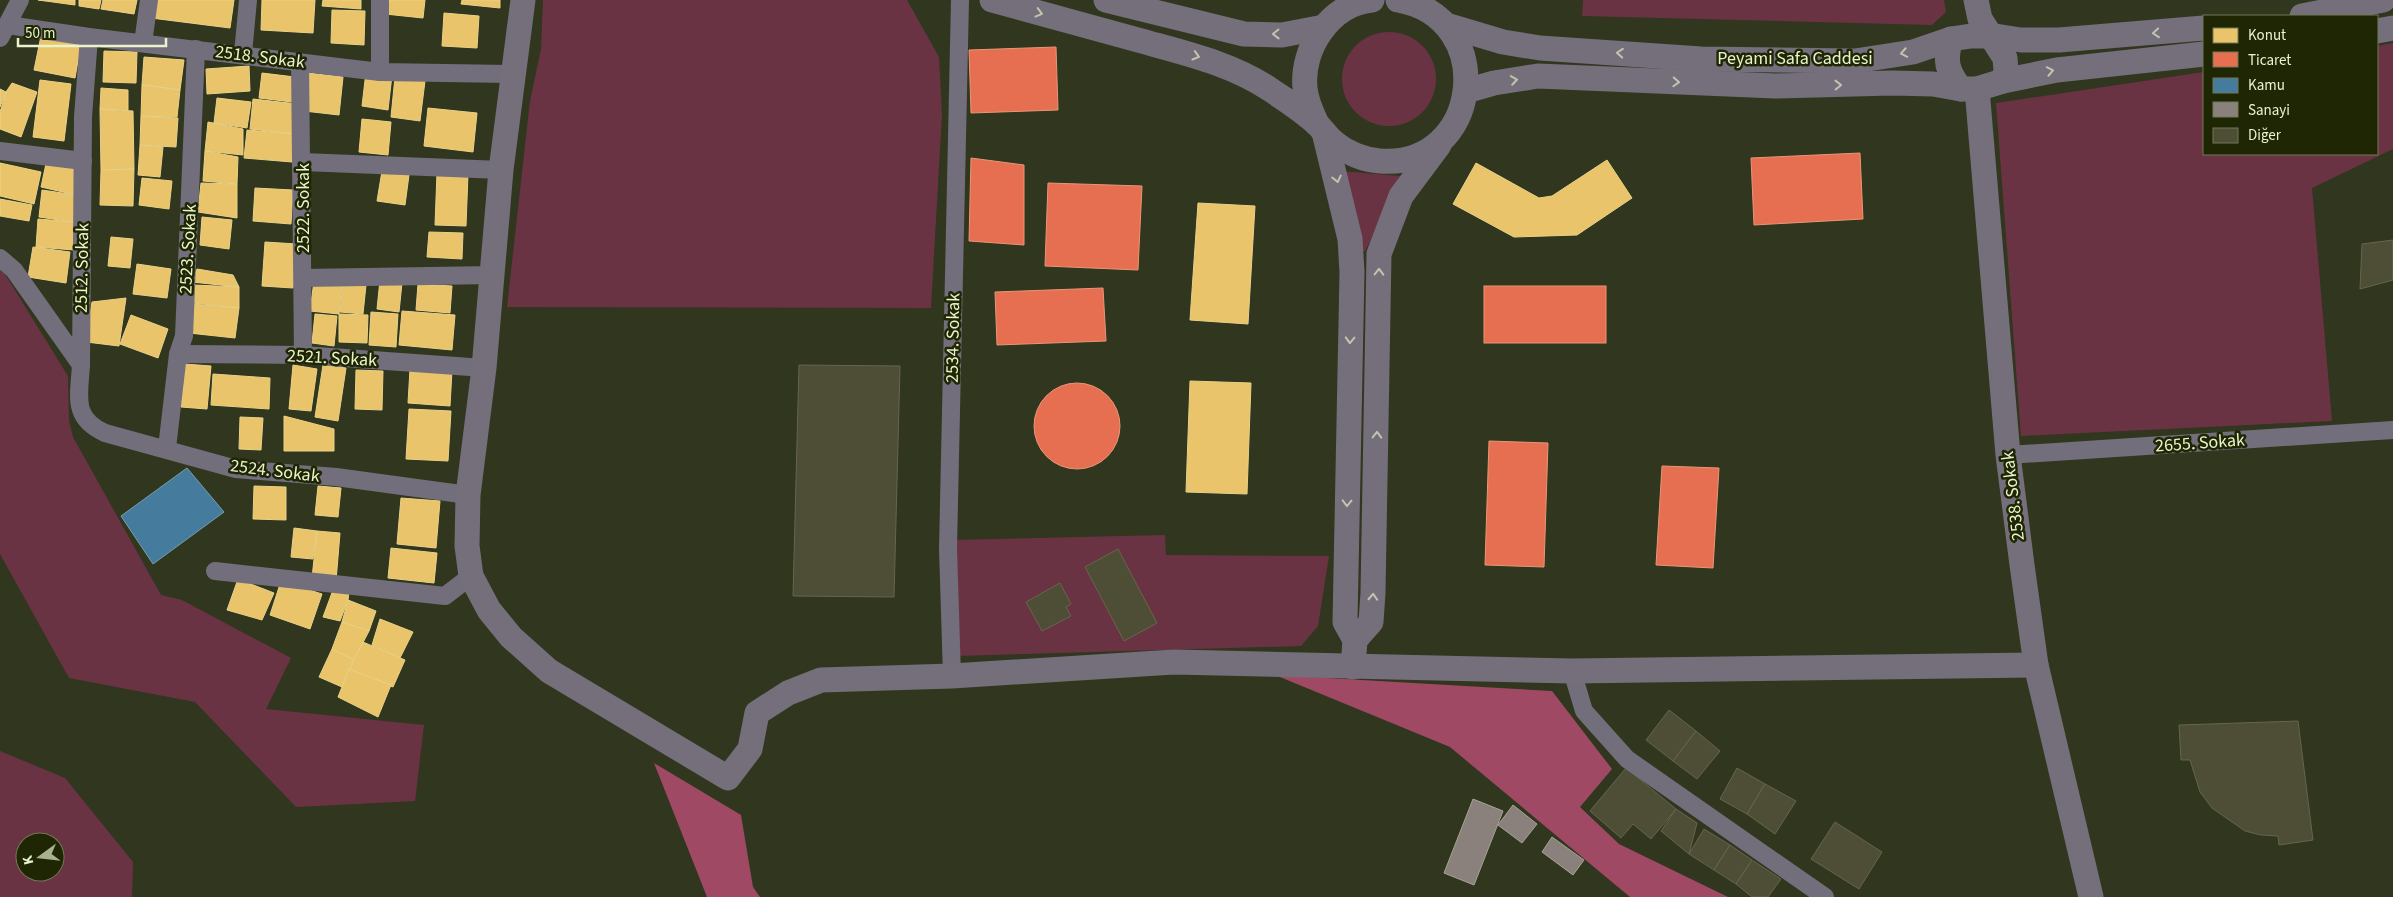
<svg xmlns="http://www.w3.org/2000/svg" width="2393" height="897" viewBox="0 0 2393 897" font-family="'Source Sans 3',sans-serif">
	<rect width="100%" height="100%" fill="#31361f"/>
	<!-- green -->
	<g fill="#6a3343" fill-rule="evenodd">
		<path d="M543,0h364l32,57 3,57 -11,194 -424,-1 23,-206 11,-52z"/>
		<path d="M1583,0h361l2,12 -14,13 -350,-9z"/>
		<circle cx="1389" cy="79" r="47"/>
		<path d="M2393,43v106l-81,39 20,233 -311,15 -25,-333 208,-31v82h173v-108z"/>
		<path d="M1340,171l60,5 1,8 -36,67h-5z"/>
		<path d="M0,266l68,110 1,45 4,16 88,158 21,5 109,58 -25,51 158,16 -9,76 -119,6 -101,-105 -126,-24 -69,-124z"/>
		<path d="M1165,535l1,20 163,1 -11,70 -17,20 -346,10 -4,-116z"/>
		<path d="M0,751l65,27 68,84 -1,35h-132zM25,842h30v30h-30z"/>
	</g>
	<!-- forest -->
	<g fill="#a04965">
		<path d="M1275,675l277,16 60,78 -32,38 39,37 109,53h-98l-180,-150z"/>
		<path d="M654,763l87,52 12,72 7,10h-53z"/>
	</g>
	<!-- homes -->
	<g fill="#e9c46a" stroke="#e9d287">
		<path d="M38,0h37v5z"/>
		<path d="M79,0h22l-2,9 -20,-3z"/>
		<path d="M103,0h34l-3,14 -33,-5z"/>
		<path d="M154,0h80l-4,28 -79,-10z"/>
		<path d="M262,0h53l-2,33 -52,-3z"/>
		<path d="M323,0h38v9l-39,-3z"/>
		<path d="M387,0h38l-2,18 -38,-4z"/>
		<path d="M462,0h38v8l-39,-4z"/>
		<path d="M332,10l33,1 -1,34 -33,-2z"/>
		<path d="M444,13l35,3 -2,32 -35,-2z"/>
		<path d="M41,36l40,8 -6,34 -41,-8z"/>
		<path d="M104,51l33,1 -1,31 -33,-1z"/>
		<path d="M144,57l40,3 -4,30 -38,-5z"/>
		<path d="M249,66l1,25 -43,3 -1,-25z"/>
		<path d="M366,72l26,3 -4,35 -26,-4z"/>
		<path d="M262,73l33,4 -3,25 -33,-4z"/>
		<path d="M308,73l35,4 -4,38 -35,-4z"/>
		<path d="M395,77l30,4 -5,40 -29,-4z"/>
		<path d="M40,80l31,4 -7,57 -31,-4z"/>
		<path d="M12,83l25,9 -16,45 -21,-8v-17l6,-20z"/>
		<path d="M142,85l38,5 -3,27 -36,-1z"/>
		<path d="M101,88l27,2v20l-28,-1z"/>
		<path d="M0,89l6,3 -6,15z"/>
		<path d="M217,98l34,4 -4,26 -33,-5z"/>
		<path d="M253,99l45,5 -3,30 -45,-5z"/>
		<path d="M428,108l49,5 -4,39 -49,-6z"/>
		<path d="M100,109l33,2 1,58 -33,1z"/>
		<path d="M141,116l37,2 -2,29 -36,-2z"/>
		<path d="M362,119l29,3 -3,33 -29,-3z"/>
		<path d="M208,122l35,7v26l-38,-4z"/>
		<path d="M247,130l48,4 -3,28 -48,-4z"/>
		<path d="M140,145l23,2 -3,30 -22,-2z"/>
		<path d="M205,151l33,6 -1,27 -34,-3z"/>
		<path d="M47,159l35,9 -6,27 -35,-8z"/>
		<path d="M1607,160l25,38 -55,37 -63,2 -61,-33 23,-41 63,35 13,-2z"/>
		<path d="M0,163l41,9 -7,32 -34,-8z"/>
		<path d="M134,169l-1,37 -33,-1 1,-35z"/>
		<path d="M382,171l27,4 -4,30 -28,-4z"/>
		<path d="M437,173l31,1 -2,52 -31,-1z"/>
		<path d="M142,178l30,3 -3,28 -30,-4z"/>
		<path d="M201,183l36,1v34l-39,-6z"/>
		<path d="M255,188l38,2 -2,34 -38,-3z"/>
		<path d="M42,190l34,5 -3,27 -34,-5z"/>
		<path d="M0,199l32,6 -3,16 -29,-5z"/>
		<path d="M1198,203l57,3 -7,118 -58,-4z"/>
		<path d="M202,217l30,3 -3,29 -29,-4z"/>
		<path d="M38,219l38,3 -2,28 -38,-3z"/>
		<path d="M429,232l34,1 -1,26 -35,-2z"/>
		<path d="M111,237l22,2 -3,29 -22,-2z"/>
		<path d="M265,242l32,2 -4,44 -31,-2z"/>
		<path d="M33,247l37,5 -4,31 -38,-6z"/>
		<path d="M137,264l34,5 -4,29 -34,-4z"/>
		<path d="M197,269l36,6 6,12 -47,-5z"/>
		<path d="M380,280l22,3 -3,29 -22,-3z"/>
		<path d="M314,281l28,3 -3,30 -29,-3z"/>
		<path d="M343,282l23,3 -3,29 -23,-2z"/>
		<path d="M418,284l34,2 -2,27 -34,-3z"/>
		<path d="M194,285l45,2v21l-46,-5z"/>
		<path d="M126,298l-7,48 -33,-4 6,-40z"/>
		<path d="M192,304l47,4 -4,30 -46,-5z"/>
		<path d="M402,311l53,4 -3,35 -53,-5z"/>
		<path d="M371,312l27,2 -2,33 -27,-2z"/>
		<path d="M315,314l22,2 -3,30 -22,-3z"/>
		<path d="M339,314l29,1 -1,28 -28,-1z"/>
		<path d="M131,315l37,14 -10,29 -38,-14z"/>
		<path d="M185,364l26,2 -4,43 -26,-2z"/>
		<path d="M293,365l24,4 -6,42 -22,-2z"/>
		<path d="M323,365l23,3 -8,53 -23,-4z"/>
		<path d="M410,369l42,2 -2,35 -42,-3z"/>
		<path d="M356,370l27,1 -1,39 -27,-1z"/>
		<path d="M213,374l57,4 -1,31 -58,-4z"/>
		<path d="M1190,381l61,2 -4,111 -61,-2z"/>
		<path d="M409,409l42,2 -3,50 -42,-2z"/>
		<path d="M284,416l50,13v22h-50z"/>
		<path d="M240,417l23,1 -2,32 -22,-1z"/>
		<path d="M254,486l32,1v33l-33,-1z"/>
		<path d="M318,486l23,2 -3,29 -23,-2z"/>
		<path d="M401,498l39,3 -4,47 -39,-4z"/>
		<path d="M294,528l23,3 -4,28 -22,-2z"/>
		<path d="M317,531l23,2 -4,48 -24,-3z"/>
		<path d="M391,548l46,5 -3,30 -46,-5z"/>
		<path d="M238,579l36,14 -12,27 -35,-10z"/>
		<path d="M281,581l41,13 -12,35 -40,-14z"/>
		<path d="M333,590l16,2 -1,8 -8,21 -17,-4z"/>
		<path d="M348,600l28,11 -7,20 -27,-9z"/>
		<path d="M380,619l33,13 -13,26 -28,-13z"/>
		<path d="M342,622l27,9 -15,29 -22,-11z"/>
		<path d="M363,642l42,18 -12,27 -44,-18z"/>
		<path d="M332,649l22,11 -12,27 -23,-10z"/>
		<path d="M349,669l42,16 -13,32 -40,-20z"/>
	</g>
	<!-- shops -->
	<g fill="#e76f51" stroke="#e89776">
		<path d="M1056,47l2,63 -87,3 -2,-63z"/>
		<path d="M1860,153l3,66 -109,6 -3,-67z"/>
		<path d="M971,158l53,7v80l-55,-4z"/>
		<path d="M1048,183l94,3 -4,84 -93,-4z"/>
		<rect x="1484" y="286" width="122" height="57"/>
		<path d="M1103,288l3,53 -109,4 -2,-53z"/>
		<circle cx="1077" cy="426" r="43"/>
		<path d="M1489,441l59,2 -4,124 -59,-2z"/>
		<path d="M1662,466l57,2 -6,100 -57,-3z"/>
	</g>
	<!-- public -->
	<path fill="#457b9d" stroke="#769fab" d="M187,468l37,44 -71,52 -32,-48z"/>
	<!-- industry -->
	<g fill="#8a817c" stroke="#a6a494">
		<path d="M1473,799l30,12 -29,74 -30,-12z"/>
		<path d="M1513,805l24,19 -15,19 -24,-18z"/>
		<path d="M1552,837l32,23 -11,15 -31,-23z"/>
	</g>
	<!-- building -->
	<g fill="#4d4e35" stroke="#66664c">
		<path d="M2393,240v40l-33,9 2,-45z"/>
		<path d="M799,365l101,1 -6,231 -101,-1z"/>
		<path d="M1118,549l39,74 -33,18 -39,-74z"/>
		<path d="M1060,583l11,21 -5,3 5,9 -29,15 -16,-29z"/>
		<path d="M1669,710l27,21 -23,30 -27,-21z"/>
		<path d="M2298,721l15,119 -34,5 -1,-9 -17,-1 -16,-4 -33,-23 -12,-16 -10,-32h-9l-2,-35z"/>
		<path d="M1696,731l24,20 -23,28 -24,-18z"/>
		<path d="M1626,768l50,41 -25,30 -18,-15 -12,14 -31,-27z"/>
		<path d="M1737,768l28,16 -18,30 -27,-15z"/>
		<path d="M1765,784l31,17 -21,33 -28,-20z"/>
		<path d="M1676,809l21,14 -8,31 -28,-23z"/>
		<path d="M1835,822l47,30 -23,37 -48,-30z"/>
		<path d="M1704,829l26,16 -16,25 -25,-16z"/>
		<path d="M1730,845l22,15 -16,24 -22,-14z"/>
		<path d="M1752,860l29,19 -13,18h-16l-16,-13z"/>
	</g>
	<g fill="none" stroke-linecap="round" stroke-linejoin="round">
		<!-- street -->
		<g stroke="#736e7b" stroke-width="18">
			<path d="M380,0v72"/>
			<path d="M8,25l81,12 291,35 133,2"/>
			<path d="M0,38l20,-38"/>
			<path d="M143,43l6,-43"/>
			<path d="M243,54l5,-54"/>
			<path d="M300,62l3,293"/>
			<path d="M0,151l83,10"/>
			<path d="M303,162l198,8"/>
			<path d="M0,258l14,12 67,95 2,-248 6,-80"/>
			<path d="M303,278l190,-3"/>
			<path d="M178,354l125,1 181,13"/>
			<path d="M81,365c-2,32 -9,53 24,68l131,36 100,8 132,18"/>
			<path d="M167,448l11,-94 6,-18 12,-287"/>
			<path d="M2008,455l385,-25"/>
			<path d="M215,571l230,25 26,-20"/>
			<path d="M1572,671l12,40 43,48 198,138"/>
			<path d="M952,676l-4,-127 12,-549"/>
		</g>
		<!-- secondary -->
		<g stroke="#746f7a" stroke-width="25">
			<path d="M523,0l-22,170 -17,198 -16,127 -1,51 4,30 18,34 22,27 38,34 179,107 22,-29 7,-36 31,-20 33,-13 131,-4 222,-14 398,9 464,-6"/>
			<path d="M992,0c49,13 97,27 146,40 46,13 93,23 133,50 16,11 32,21 46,34 6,6 11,14 18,19 12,10 29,17 45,18 101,8 120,-143 18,-161"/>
			<path d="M1106,0l138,34 38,1 42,-8"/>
			<path d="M1976,0l4,19 25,39 1,13 -3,10"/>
			<path d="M2302,16l81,-16"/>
			<path d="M1446,25l57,17 37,6 161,11 154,2 58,-9 38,-13 20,-3h24l26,4h38l145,-12"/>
			<path d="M2377,31l16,-3"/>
			<path d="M1951,39c-7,21 -4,33 10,50"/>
			<path d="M1977,89l31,366 14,110 14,100 55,232"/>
			<path d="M1466,91l28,-8 44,-7 237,10 117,-3 41,1 28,5h16l26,-8 54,-11 147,-16"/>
			<path d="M1317,124c-5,-11 -11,-23 -12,-36 -4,-39 25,-84 67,-88"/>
			<path d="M1324,132l26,107 2,33 -7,350 10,18 -2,27"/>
			<path d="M1355,640l16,-18 2,-29 6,-339 22,-58 38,-51"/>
		</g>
	</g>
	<!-- one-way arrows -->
	<defs><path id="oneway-chevron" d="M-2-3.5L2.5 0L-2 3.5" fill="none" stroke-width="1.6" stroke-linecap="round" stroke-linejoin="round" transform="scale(1.25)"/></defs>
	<g stroke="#c0c5af">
		<use href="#oneway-chevron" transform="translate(1039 13) rotate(15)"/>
		<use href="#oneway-chevron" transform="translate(2156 33) rotate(175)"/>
		<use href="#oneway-chevron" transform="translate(1276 34) rotate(179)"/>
		<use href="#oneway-chevron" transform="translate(1620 53) rotate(-176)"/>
		<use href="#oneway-chevron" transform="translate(1904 53) rotate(169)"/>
		<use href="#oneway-chevron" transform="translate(1196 56) rotate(16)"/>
		<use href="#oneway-chevron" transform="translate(2050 71) rotate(-11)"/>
		<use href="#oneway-chevron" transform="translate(1514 80) rotate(-9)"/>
		<use href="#oneway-chevron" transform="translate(1676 82) rotate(3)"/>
		<use href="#oneway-chevron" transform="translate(1838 85) rotate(-1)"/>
		<use href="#oneway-chevron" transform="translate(1337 179) rotate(77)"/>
		<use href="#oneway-chevron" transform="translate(1379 272) rotate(-89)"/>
		<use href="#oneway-chevron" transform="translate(1350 340) rotate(92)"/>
		<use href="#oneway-chevron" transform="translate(1377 435) rotate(-89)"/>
		<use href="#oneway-chevron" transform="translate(1347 503) rotate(91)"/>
		<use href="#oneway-chevron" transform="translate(1373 597) rotate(-87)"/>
	</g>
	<g text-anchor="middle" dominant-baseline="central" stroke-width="5" stroke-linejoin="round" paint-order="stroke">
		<!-- street labels -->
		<g font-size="18" fill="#e9f4cc" stroke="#1f2604">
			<text transform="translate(260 57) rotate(7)">2518. Sokak</text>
			<text x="1795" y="58">Peyami Safa Caddesi</text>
			<text transform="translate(303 208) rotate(-90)">2522. Sokak</text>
			<text transform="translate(188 249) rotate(-87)">2523. Sokak</text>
			<text transform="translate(82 268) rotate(-89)">2512. Sokak</text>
			<text transform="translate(953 338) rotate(-89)">2534. Sokak</text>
			<text transform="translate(332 358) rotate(3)">2521. Sokak</text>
			<text transform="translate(2200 443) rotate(-4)">2655. Sokak</text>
			<text transform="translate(275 471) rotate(7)">2524. Sokak</text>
			<text transform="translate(2013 496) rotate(-97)">2538. Sokak</text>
		</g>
	</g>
	<!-- legend -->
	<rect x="2203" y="15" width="175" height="140" fill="#1f2604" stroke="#707854"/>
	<rect x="2213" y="28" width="25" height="15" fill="#e9c46a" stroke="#707854"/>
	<text x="2248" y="40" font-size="15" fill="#e9f4cc">Konut</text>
	<rect x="2213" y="52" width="25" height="15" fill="#e76f51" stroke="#707854"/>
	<text x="2248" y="65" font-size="15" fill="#e9f4cc">Ticaret</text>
	<rect x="2213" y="78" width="25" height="15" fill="#457b9d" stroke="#707854"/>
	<text x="2248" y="90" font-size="15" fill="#e9f4cc">Kamu</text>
	<rect x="2213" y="102" width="25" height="15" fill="#8a817c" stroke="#707854"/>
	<text x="2248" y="115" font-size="15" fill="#e9f4cc">Sanayi</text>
	<rect x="2213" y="128" width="25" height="15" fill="#4d4e35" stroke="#707854"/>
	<text x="2248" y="140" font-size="15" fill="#e9f4cc">Diğer</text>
	<!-- north arrow -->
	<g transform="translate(40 857) rotate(255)"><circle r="24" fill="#1f2604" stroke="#707854"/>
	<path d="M0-4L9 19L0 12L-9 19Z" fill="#a9b28f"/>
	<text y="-8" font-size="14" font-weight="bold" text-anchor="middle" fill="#e9f4cc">K</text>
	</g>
	<!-- scale -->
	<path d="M18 38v8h148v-8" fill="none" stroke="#e9f4cc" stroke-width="2.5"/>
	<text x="25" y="38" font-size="15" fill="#e9f4cc" stroke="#1f2604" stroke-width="4" paint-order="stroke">50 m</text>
</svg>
